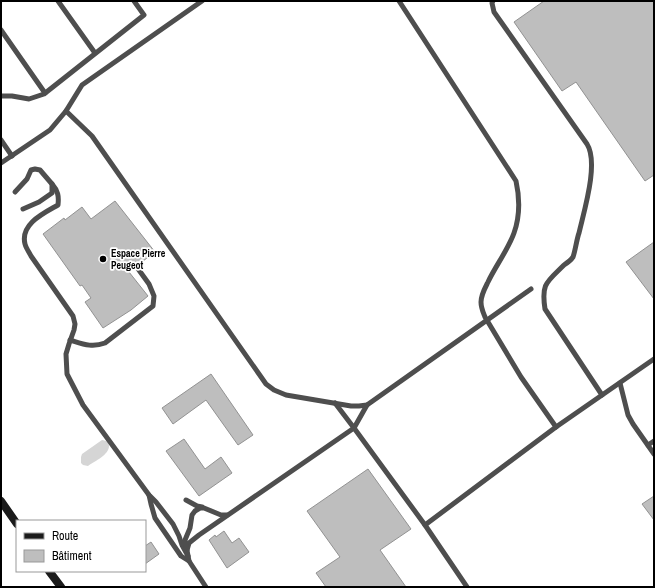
<svg xmlns="http://www.w3.org/2000/svg" width="655" height="588" viewBox="0 0 655 588" font-family="'Archivo Narrow',sans-serif">
	<rect width="100%" height="100%" fill="#fff"/>
	<!-- green -->
	<path fill="#d5d5d5" d="M102,440c4,1 7,1 7,6 0,9 -14,15 -21,20l-5,-1 -2,-2v-6l1,-3z"/>
	<!-- building -->
	<g fill="#bebebe" stroke="#929292">
		<path d="M544,1h110v174l-9,6 -69,-99 -14,9 -48,-69z"/>
		<path d="M115,201l40,51 -16,12 -3,-2 -3,1 -1,3 1,3 -4,3 19,24 -17,14 -28,18 -18,-26 6,-4 -9,-13 -2,1 -37,-52 21,-16 1,2 17,-13 9,12z"/>
		<path d="M654,242v57l-28,-37z"/>
		<path d="M211,374l42,61 -15,10 -32,-45 -33,24 -11,-16z"/>
		<path d="M184,439l21,30 16,-12 11,16 -33,23 -33,-45z"/>
		<path d="M368,469l43,60 -31,21 26,37h-80l-10,-14 24,-16 -33,-46z"/>
		<path d="M654,496v24l-12,-16z"/>
		<path d="M224,531l8,12 7,-5 10,14 -22,16 -18,-28 6,-5 1,2z"/>
		<path d="M151,542l8,12 -14,10v-18z"/>
	</g>
	<g fill="none" stroke-linecap="round" stroke-linejoin="round">
		<!-- lane -->
		<g stroke="#4e4e4e" stroke-width="5">
			<path d="M58,1l37,52"/>
			<path d="M399,1l117,180c4,18 4,35 -2,52 -6,17 -18,32 -26,49 -3,6 -7,13 -7,20 0,6 2,10 4,15l36,60 35,50"/>
			<path d="M493,1l-1,2 2,9 93,132c12,19 -3,67 -8,89 -2,5 -4,19 -6,24 -2,3 -6,6 -9,8 -17,17 -23,18 -19,44l57,86"/>
			<path d="M1,30l44,63"/>
			<path d="M1,96h11l17,3 15,-5 100,-79 -10,-14"/>
			<path d="M66,111l16,-26 120,-84"/>
			<path d="M1,140l11,16"/>
			<path d="M1,163l49,-33 16,-19 26,25 174,248 8,6 12,5 65,11h8l8,-1 164,-116"/>
			<path d="M52,184c6,7 7,12 6,21 -14,8 -38,19 -33,39 1,4 4,8 6,12l42,60 2,8 -1,6 -5,14 -3,10 1,20 16,31 66,90 7,7 17,22 6,12 3,9 6,11"/>
			<path d="M15,192l12,-13 4,-9 4,-1 5,1 12,14v9l-13,9 -16,7"/>
			<path d="M70,340c13,4 22,8 35,3l48,-37 1,-10 -5,-12 -13,-18"/>
			<path d="M620,383l8,32 5,9 21,30"/>
			<path d="M335,403l19,25 13,-23"/>
			<path d="M648,445l6,-4"/>
			<path d="M149,495l2,9 4,14 26,38 8,5"/>
			<path d="M186,500l11,6 5,1"/>
			<path d="M425,525l131,-98 98,-68"/>
			<path d="M187,550l2,-7 10,-8 155,-107 71,97 42,62"/>
			<path d="M206,587l-17,-26 -4,-21 5,-12 2,-13 3,-4 5,-3h4l17,7h6"/>
		</g>
		<!-- secondary -->
		<g stroke="#1b1b1b" stroke-width="8">
			<path d="M1,501l16,23"/>
			<path d="M49,571l12,16"/>
		</g>
	</g>
	<!-- markers -->
	<circle fill="#000" stroke="#fff" stroke-width="1.5" cx="103" cy="259" r="4"/>
	<g text-anchor="middle" dominant-baseline="central" stroke-width="3.5" stroke-linejoin="round" paint-order="stroke">
		<!-- poi labels -->
		<g font-size="10" font-weight="bold" fill="#000" stroke="#fff" text-anchor="start">
			<text x="111" y="253">Espace Pierre<tspan x="111" dy="12">Peugeot</tspan></text>
		</g>
	</g>
	<!-- border -->
	<rect width="655" height="588" fill="none" stroke="#000000" stroke-width="4"/>
	<!-- legend -->
	<rect x="16" y="520" width="130" height="52" fill="#ffffff" stroke="#999999"/>
	<rect x="24" y="533" width="20" height="6" fill="#1b1b1b" stroke="#999999"/>
	<text x="52" y="540" font-size="12" fill="#000000">Route</text>
	<rect x="24" y="550" width="20" height="12" fill="#bebebe" stroke="#999999"/>
	<text x="52" y="560" font-size="12" fill="#000000">Bâtiment</text>
</svg>
